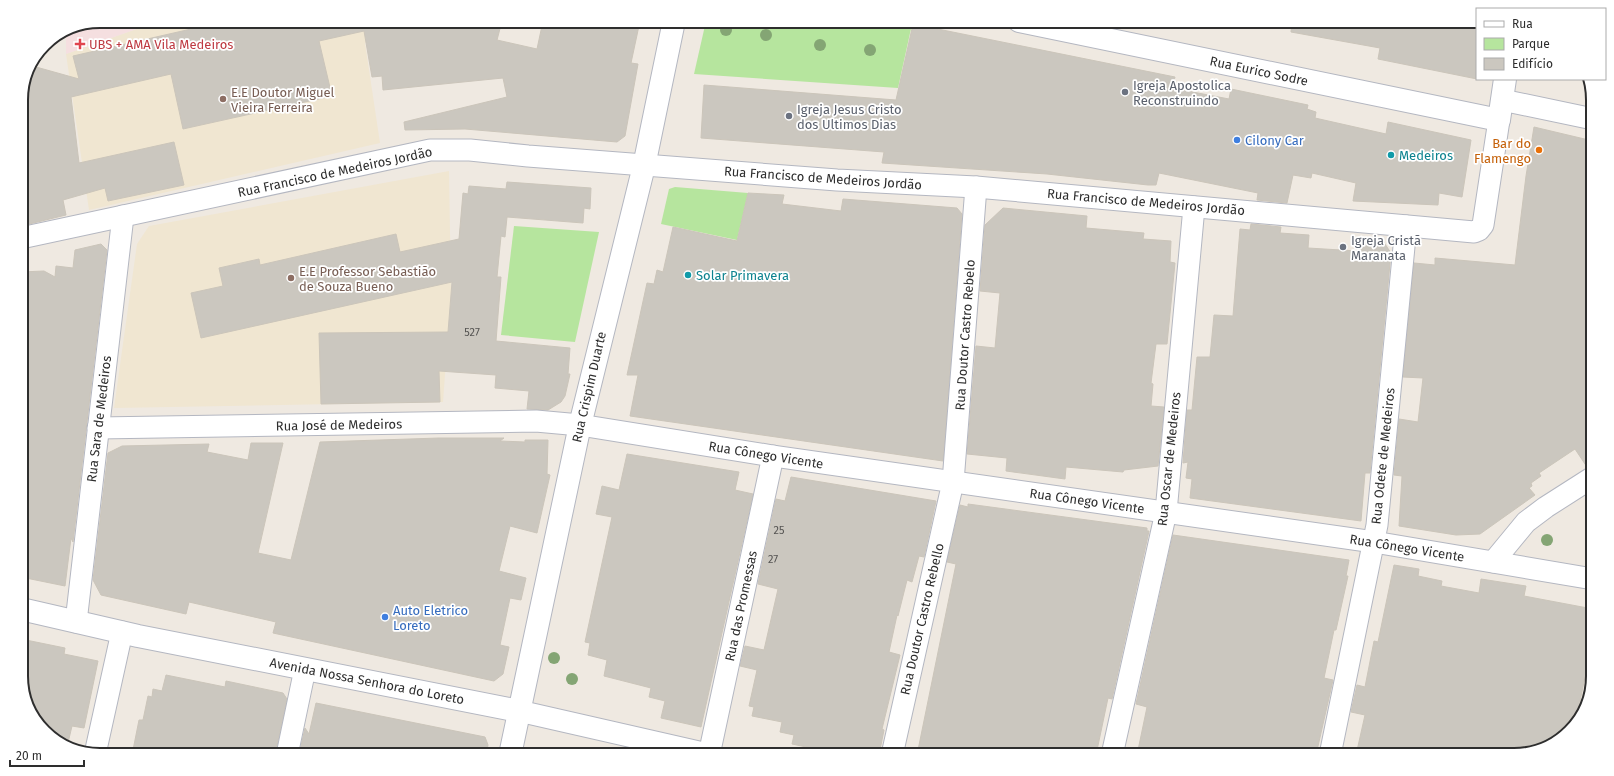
<svg xmlns="http://www.w3.org/2000/svg" width="1614" height="776" viewBox="0 0 1614 776" font-family="'Fira Sans',sans-serif">
	<rect width="100%" height="100%" fill="#efe9e1"/>
	<!-- education -->
	<g fill="#f0e6d1">
		<path d="M159,21h267l-1,9 -60,13 15,100 -291,67 -23,-156z"/>
		<path d="M449,171l2,121 -8,110 -329,6 23,-164 12,-18z"/>
	</g>
	<!-- medical -->
	<path fill="#f5dfe0" d="M100,21h59l-93,33v-20l4,-7z"/>
	<!-- green -->
	<g fill="#b6e59e">
		<path d="M706,21h194l12,3 -14,64 -204,-14z"/>
		<path d="M675,187l73,6 -11,47 -76,-16 8,-35z"/>
		<path d="M514,226l85,6 -24,110 -74,-7z"/>
	</g>
	<!-- building -->
	<g fill="#cbc7bf" stroke="#cbc5ba">
		<path d="M226,21h276l-5,19 40,9 6,-28h97l-9,42 7,1 -13,72 -8,6 -152,-13 -60,1 -1,-8 103,-25 -4,-19 -120,12 -1,-14 -10,1 -8,-46 -45,10 13,55 -149,33 -12,-55 -100,23 8,66 95,-21 10,43 -76,16 -3,-13 -42,12 3,15 -45,11v-131l8,-30 50,14 -6,-23z"/>
		<path d="M1292,21h185v58l-99,-20 2,-11 -89,-16z"/>
		<path d="M913,24l262,53 -3,11 57,11 2,-10 77,16 -1,4 9,3 -1,6 71,16 2,-12 83,18 -9,57 -23,-4 -1,12 -85,-4 3,-18 -44,-10 -1,5 -18,-3 -6,28 -30,-3 1,-7 -99,-20 -3,12h-8l-101,-11 -165,-11 2,-11 -183,-14 3,-53 192,15z"/>
		<path d="M1534,127l59,14v324l-6,2 -12,-18 -36,24 2,3 -10,7 1,3 -3,2 6,7 -55,39 -24,1 -57,-9 3,-50 -8,-1 5,-56 19,3 5,-44 -20,-1 11,-114 21,2v-7l80,7 11,-89z"/>
		<path d="M507,182l84,6 -1,21 -6,-1 -1,15 -76,-6 -2,20 -4,-1 -4,41h4l-5,64 74,7 -2,26h2l-5,22 -4,6 -13,8 -21,-1 2,-18 -34,-3 1,-13 -57,-4 1,31 -119,2 -2,-71 129,-1 4,-50 -251,56 -10,-45 32,-7 -4,-18 40,-9 1,6 136,-31 4,18 59,-13 4,-46 5,1 1,-8 37,3z"/>
		<path d="M748,193l36,2 -2,9 59,7 2,-12 114,9 5,6 -19,247 -313,-45 8,-41h-11l20,-92 7,1 3,-14 6,2 10,-45 64,14z"/>
		<path d="M1003,208l84,8 -1,12 58,5 -1,6 28,2 -1,21 5,1 -8,81h-11l-5,39 2,1 -2,22 13,1 -6,59 -34,4 -1,2 -57,-5 -1,12 -59,-8 1,-13 -40,-4 9,-108 19,2 5,-55 -20,-2 5,-66z"/>
		<path d="M1251,224l30,3 -1,6 29,2 -1,13 49,3 1,-12 25,2 8,12 -21,220h-5l-4,48 -171,-23 2,-19 -6,-1 2,-16 -5,1 4,-53h5l5,-53h13l4,-42 19,1 7,-87 10,1z"/>
		<path d="M101,244l6,6 -34,292 -2,-4 -6,48 -44,-9v-305l23,-1 11,6 1,-11 17,2 2,-18z"/>
		<path d="M439,438h65l-4,3 25,1v-2h23l-1,34 3,1 -13,58 -27,-7 -11,45 27,7 -5,22 -11,-2 -10,47 9,2 -6,27 -9,7 -221,-48 3,-11 -87,-20 -3,12 -85,-19 -8,-15 15,-127 14,-7 87,-2 -2,8 41,8 3,-17h32l-25,110 33,7 29,-118z"/>
		<path d="M627,454l112,18 -4,18 18,4 -52,233 -40,-9 4,-17 -16,-4 2,-9 -47,-12 3,-16 -19,-5 2,-12 -5,-1 27,-125 -16,-3 6,-28 17,4z"/>
		<path d="M791,477l145,24 -12,56 -5,-1 -7,26 -5,-2 -9,36 -1,-1 -8,37 11,3 -18,74 2,1 -5,25h-35l-52,-11 2,-9 -14,-3 2,-10 -30,-6 2,-9 -5,-1 8,-36 -17,-4 5,-20 19,4 14,-61 -20,-5 18,-85 9,2z"/>
		<path d="M968,504l179,24v3h2l-37,168 -4,-1 -12,57h-179l39,-191 -9,-2 13,-57 8,2z"/>
		<path d="M1173,535l176,25 -3,16h2l-12,54h-2l-10,48 9,2 -17,75h-179l10,-48 -11,-3z"/>
		<path d="M1394,565l25,4 -1,7 24,5 -1,5 38,7 2,-14 45,7 -2,10 69,13 -1,70 -7,-2 -9,44 -18,21 -44,13h-158l9,-40 -14,-3 6,-27 8,2 9,-46 4,1z"/>
		<path d="M21,639l44,9 -1,6 34,7 -14,67 -12,-2 -5,21 -33,-27 -13,-39z"/>
		<path d="M166,675l59,12 1,-6 57,12 4,6 -12,56h-143l7,-35h4l5,-24 4,1 1,-8 9,2z"/>
		<path d="M316,703l169,34 3,8 -2,10h-187l6,-27 4,6z"/>
	</g>
	<g fill="none" stroke-linecap="round" stroke-linejoin="round">
		<defs>
			<g id="street">
				<path d="M1502,100l91,19"/>
				<path d="M21,238l409,-88h40l58,6 309,24 139,7 498,45 5,-2 4,-5 16,-105"/>
				<path d="M98,428l438,-7 44,4 193,31 601,86 219,37"/>
				<path d="M1493,562l33,-40 20,-15 47,-30"/>
				<path d="M76,622l47,-406"/>
				<path d="M519,711l193,44"/>
				<path d="M95,754l27,-122"/>
				<path d="M287,755l18,-86"/>
				<path d="M709,755l64,-299"/>
				<path d="M892,755l61,-273 23,-295"/>
				<path d="M1112,755l54,-243 28,-305"/>
				<path d="M1330,755l47,-230 29,-299"/>
			</g>
			<g id="secondary">
				<path d="M1019,21l480,99 6,-41"/>
				<path d="M21,609l117,27 381,75"/>
				<path d="M510,755l70,-330 64,-259 30,-145"/>
			</g>
		</defs>
		<!-- street casing -->
		<use href="#street" stroke="#b4b7c1" stroke-width="23"/>
		<!-- secondary casing -->
		<use href="#secondary" stroke="#b4b7c1" stroke-width="24"/>
		<!-- street -->
		<use href="#street" stroke="#fff" stroke-width="21"/>
		<!-- secondary -->
		<use href="#secondary" stroke="#fff" stroke-width="22"/>
	</g>
	<!-- trees -->
	<g fill="#84a574">
		<circle cx="726" cy="30" r="6"/>
		<circle cx="766" cy="35" r="6"/>
		<circle cx="820" cy="45" r="6"/>
		<circle cx="870" cy="50" r="6"/>
		<circle cx="1547" cy="540" r="6"/>
		<circle cx="554" cy="658" r="6"/>
		<circle cx="572" cy="679" r="6"/>
	</g>
	<!-- markers -->
	<path fill="#e0444e" stroke="#fff" stroke-width="1.5" d="M78 38h4v4h4v4h-4v4h-4v-4h-4v-4h4z"/>
	<g fill="#6b7280" stroke="#fff" stroke-width="1.5">
		<circle cx="1125" cy="92" r="4"/>
		<circle cx="789" cy="116" r="4"/>
		<circle cx="1343" cy="247" r="4"/>
	</g>
	<g fill="#8d6e63" stroke="#fff" stroke-width="1.5">
		<circle cx="223" cy="99" r="4"/>
		<circle cx="291" cy="278" r="4"/>
	</g>
	<g fill="#3f7fe0" stroke="#fff" stroke-width="1.5">
		<circle cx="1237" cy="140" r="4"/>
		<circle cx="385" cy="617" r="4"/>
	</g>
	<circle fill="#e8710a" stroke="#fff" stroke-width="1.5" cx="1539" cy="150" r="4"/>
	<g fill="#0f9aa8" stroke="#fff" stroke-width="1.5">
		<circle cx="1391" cy="155" r="4"/>
		<circle cx="688" cy="275" r="4"/>
	</g>
	<g text-anchor="middle" dominant-baseline="central" stroke-width="3.5" stroke-linejoin="round" paint-order="stroke">
		<!-- number labels -->
		<g font-size="11" fill="#555452">
			<text x="472" y="332">527</text>
			<text x="779" y="530">25</text>
			<text x="773" y="559">27</text>
		</g>
		<!-- health labels -->
		<g font-size="13" fill="#be3a42" stroke="#fff" text-anchor="start">
			<text x="89" y="44">UBS + AMA Vila Medeiros</text>
		</g>
		<!-- street labels -->
		<g font-size="13" fill="#2e2e2e" stroke="#fff">
			<text transform="translate(1259 71) rotate(12)">Rua Eurico Sodre</text>
			<text transform="translate(335 172) rotate(-12)">Rua Francisco de Medeiros Jordão</text>
			<text transform="translate(823 178) rotate(4)">Rua Francisco de Medeiros Jordão</text>
			<text transform="translate(1146 202) rotate(5)">Rua Francisco de Medeiros Jordão</text>
			<text transform="translate(965 335) rotate(-86)">Rua Doutor Castro Rebelo</text>
			<text transform="translate(589 387) rotate(-77)">Rua Crispim Duarte</text>
			<text transform="translate(99 419) rotate(-83)">Rua Sara de Medeiros</text>
			<text transform="translate(339 425) rotate(-1)">Rua José de Medeiros</text>
			<text transform="translate(766 455) rotate(9)">Rua Cônego Vicente</text>
			<text transform="translate(1383 456) rotate(-84)">Rua Odete de Medeiros</text>
			<text transform="translate(1169 459) rotate(-84)">Rua Oscar de Medeiros</text>
			<text transform="translate(1087 501) rotate(8)">Rua Cônego Vicente</text>
			<text transform="translate(1407 548) rotate(9)">Rua Cônego Vicente</text>
			<text transform="translate(741 606) rotate(-78)">Rua das Promessas</text>
			<text transform="translate(922 619) rotate(-77)">Rua Doutor Castro Rebello</text>
			<text transform="translate(367 681) rotate(11)">Avenida Nossa Senhora do Loreto</text>
		</g>
		<!-- worship labels -->
		<g font-size="13" fill="#5b616d" stroke="#fff" text-anchor="start">
			<text x="1133" y="85">Igreja Apostolica<tspan x="1133" dy="15">Reconstruindo</tspan></text>
			<text x="797" y="109">Igreja Jesus Cristo<tspan x="797" dy="15">dos Ultimos Dias</tspan></text>
			<text x="1351" y="240">Igreja Cristã<tspan x="1351" dy="15">Maranata</tspan></text>
		</g>
		<!-- education labels -->
		<g font-size="13" fill="#785e54" stroke="#fff" text-anchor="start">
			<text x="231" y="92">E.E Doutor Miguel<tspan x="231" dy="15">Vieira Ferreira</tspan></text>
			<text x="299" y="271">E.E Professor Sebastião<tspan x="299" dy="15">de Souza Bueno</tspan></text>
		</g>
		<!-- shop labels -->
		<g font-size="13" fill="#366cbe" stroke="#fff" text-anchor="start">
			<text x="1245" y="140">Cilony Car</text>
			<text x="393" y="610">Auto Eletrico<tspan x="393" dy="15">Loreto</tspan></text>
		</g>
		<!-- food labels -->
		<g font-size="13" fill="#c56008" stroke="#fff" text-anchor="end">
			<text x="1531" y="143">Bar do<tspan x="1531" dy="15">Flamengo</tspan></text>
		</g>
		<!-- culture labels -->
		<g font-size="13" fill="#0d838f" stroke="#fff" text-anchor="start">
			<text x="1399" y="155">Medeiros</text>
			<text x="696" y="275">Solar Primavera</text>
		</g>
	</g>
	<!-- crop -->
	<path d="M0 0H1614V776H0ZM100 28H1514A72 72 0 0 1 1586 100V676A72 72 0 0 1 1514 748H100A72 72 0 0 1 28 676V100A72 72 0 0 1 100 28Z" fill="#fff" fill-rule="evenodd"/>
	<path fill="none" stroke="#2e2e2e" stroke-width="2" d="M100 28H1514A72 72 0 0 1 1586 100V676A72 72 0 0 1 1514 748H100A72 72 0 0 1 28 676V100A72 72 0 0 1 100 28Z"/>
	<!-- legend -->
	<rect x="1476" y="8" width="130" height="72" fill="#ffffff" stroke="#ababab"/>
	<rect x="1484" y="21" width="20" height="6" fill="#ffffff" stroke="#ababab"/>
	<text x="1512" y="28" font-size="12" fill="#2e2e2e">Rua</text>
	<rect x="1484" y="38" width="20" height="12" fill="#b6e59e" stroke="#ababab"/>
	<text x="1512" y="48" font-size="12" fill="#2e2e2e">Parque</text>
	<rect x="1484" y="58" width="20" height="12" fill="#cbc7bf" stroke="#ababab"/>
	<text x="1512" y="68" font-size="12" fill="#2e2e2e">Edifício</text>
	<!-- scale -->
	<path d="M10 760v6h74v-6" fill="none" stroke="#2e2e2e" stroke-width="2"/>
	<text x="16" y="760" font-size="12" fill="#2e2e2e" stroke="#ffffff" stroke-width="3" paint-order="stroke">20 m</text>
</svg>
